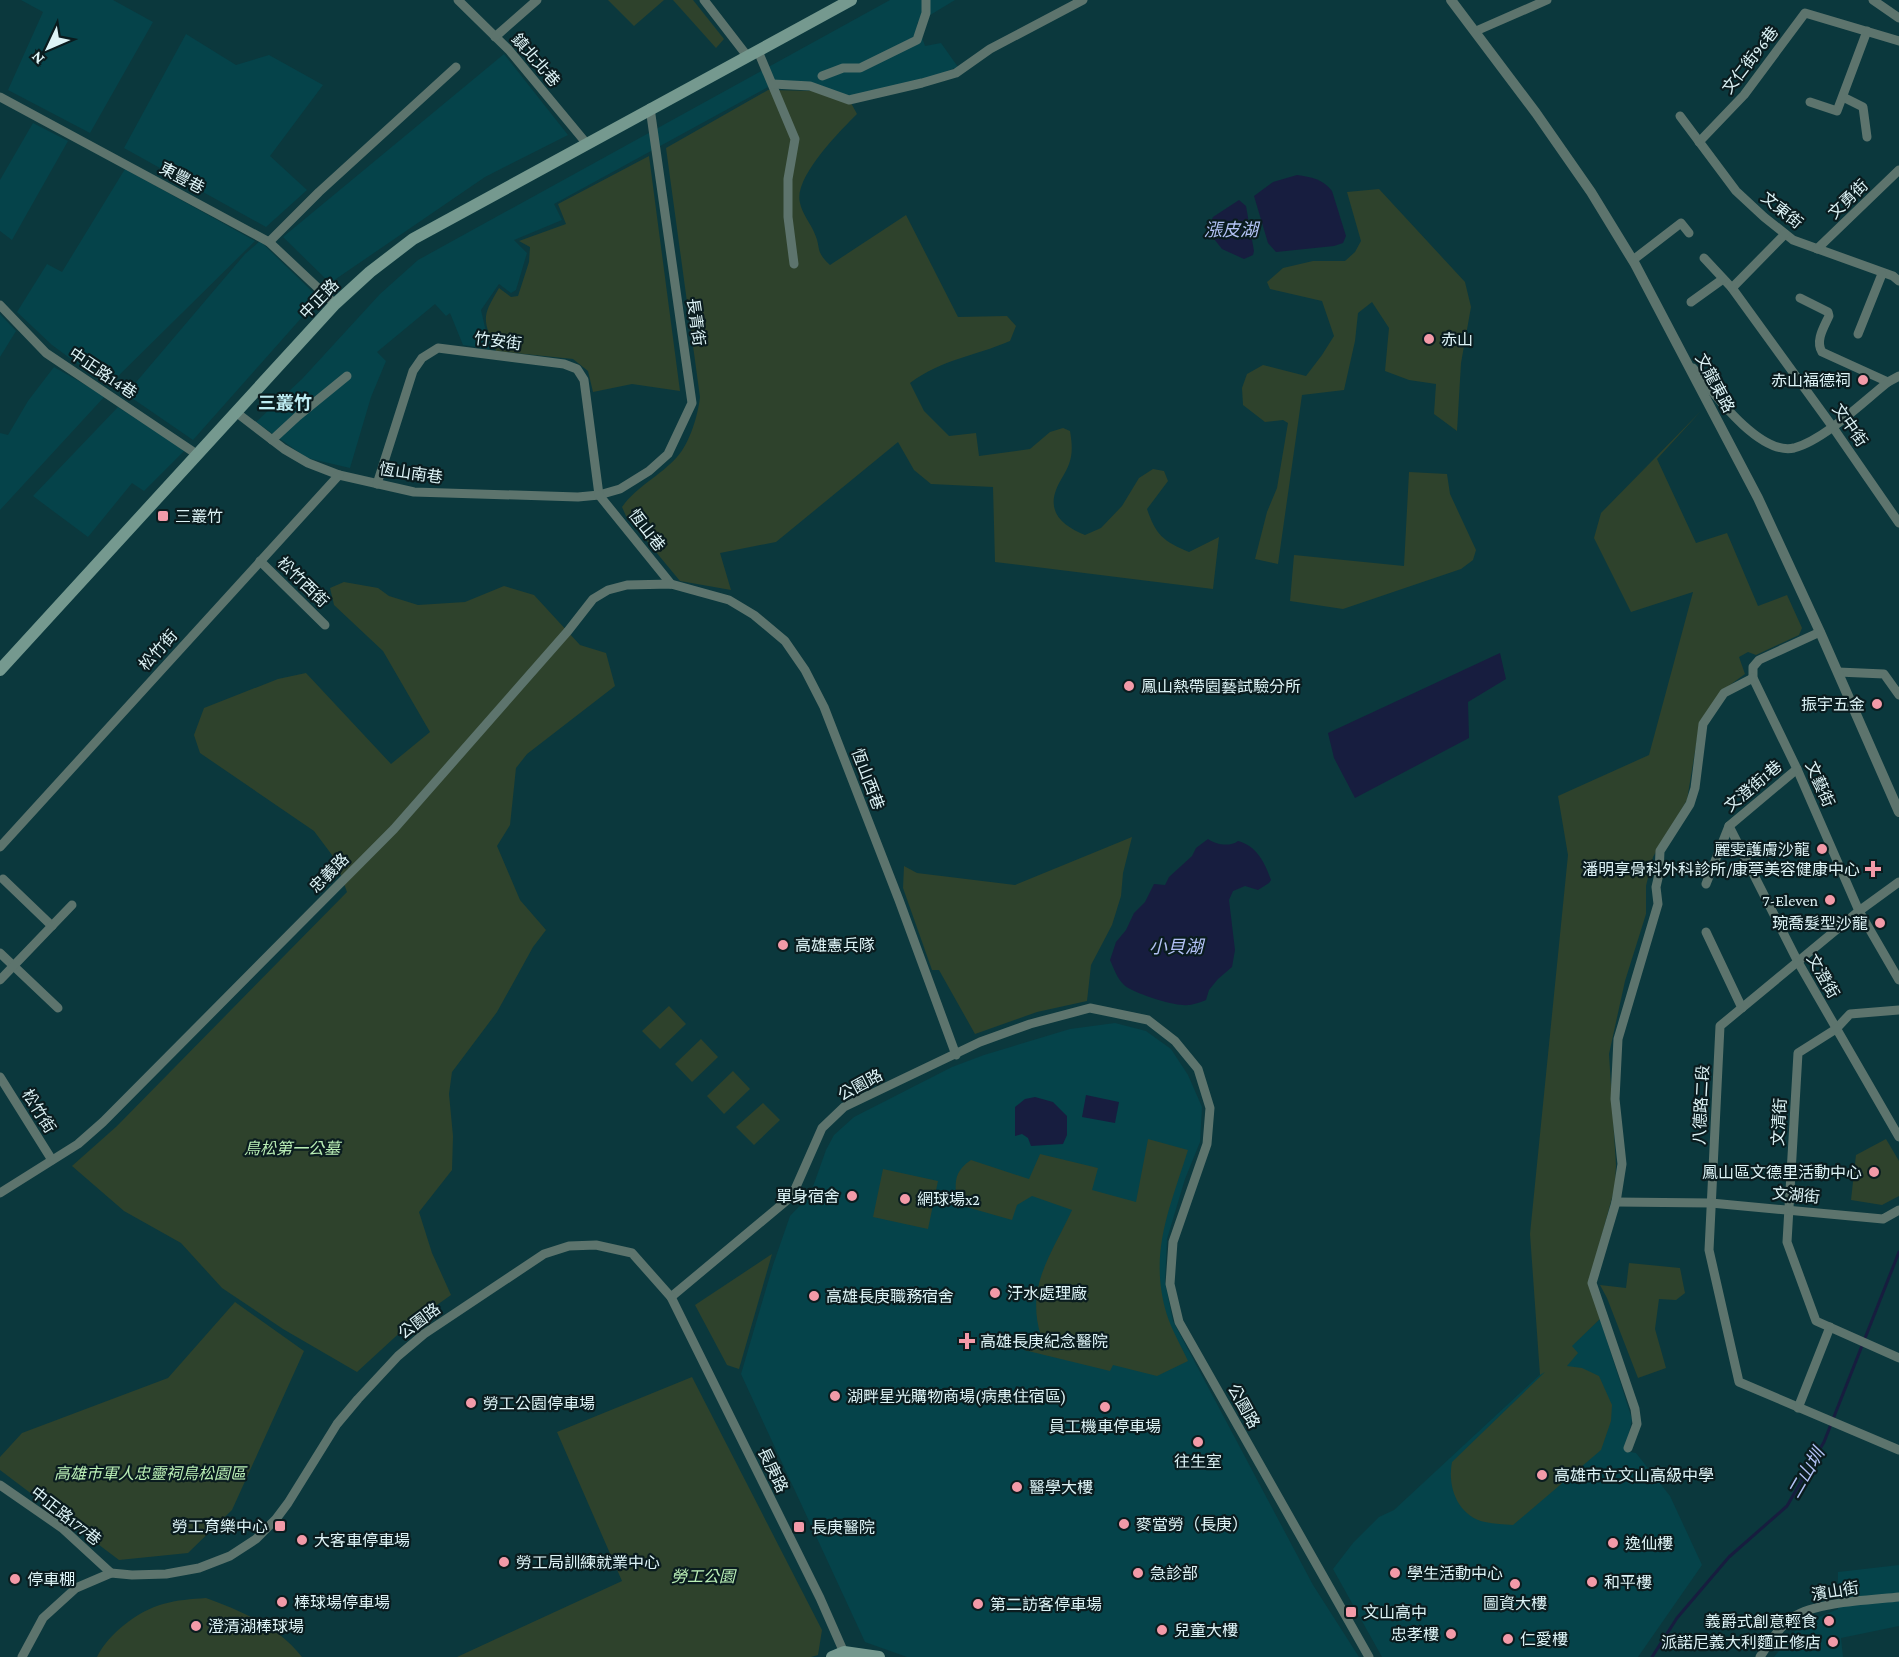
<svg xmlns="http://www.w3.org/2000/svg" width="1899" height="1657" viewBox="0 0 1899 1657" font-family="'Crimson Pro','Noto Sans TC',serif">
	<rect width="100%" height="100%" fill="#0b383d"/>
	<!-- built -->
	<g fill="#05434a">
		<path d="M21,0h92l40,22 -63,111 -82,-43 35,-78z"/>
		<path d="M890,0h65l-38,23 8,23 16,-3 17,24 -34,13 -72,17 -42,-13 -40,2 -216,118 8,16 -48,20 13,13 -11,37 -5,3 -12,-9 -18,26 9,39 -27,-4 -13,-32 -4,3 -11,-12 -58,48 9,9 -15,36 -21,71 -43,-10 -51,-36 46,-43 78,-85 38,-34z"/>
		<path d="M186,34l50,31 33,-10 54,30 -53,71 37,34 -41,37 -142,-79z"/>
		<path d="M504,54l64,81 -83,42 -155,106 -47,-46z"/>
		<path d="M33,123l35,18 -56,99 -12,-9v-51z"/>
		<path d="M125,169l130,72 -147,145 -56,-41 -35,-33 30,-48 15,8z"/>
		<path d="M260,241l59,57 -126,142 -67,-46 119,-140z"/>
		<path d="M0,314l16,17 -16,26z"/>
		<path d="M54,367l51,29 -105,114v-77l8,2 20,-34z"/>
		<path d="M118,407l67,43 -41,41 -12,-8 -44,54 -55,-41z"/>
		<path d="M1115,1023l31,8 25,18 17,26 14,32 -2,35 -15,37 -18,60 -2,43 8,39 140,264 46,72h-452l-42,-15 -124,-268 32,-109 17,-49 20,-21 16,-45 8,-15 20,-18 98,-50 32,-12 86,-26z"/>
		<path d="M1600,1319l32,100 -7,32 11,2 34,43 32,69 -64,92h-256l-49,-88 20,-26 26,-26 15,-7z"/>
		<path d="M1899,1565v61l-58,12 2,19h-69l26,-32 38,-16v-37z"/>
	</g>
	<!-- green -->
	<g fill="#2e422c">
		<path d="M608,0h56l-30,26z"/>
		<path d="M673,0h20l31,39 -8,9z"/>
		<path d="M768,90l48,1 35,12 6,11c-17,17 -64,64 -57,89 2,10 10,20 14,29 8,17 0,18 16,33l76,-50 52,102 49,-1 9,10 -6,15c-37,16 -66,17 -100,42l14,28 25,25 27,-3 3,23 51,-7 20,-17 13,-4 7,3c2,12 3,22 -1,33 -3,9 -10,17 -13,26 -9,24 9,37 29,45l16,-7 21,-22 17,-28 14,-9 11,2 4,10 -21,28c9,26 16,32 42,43l30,-15 -6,52 -218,-27 -2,-75 -62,-3 -17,-14 -16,-28 -122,100 -56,11 11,37 -51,-9 -54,-65 -4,-9c15,-21 38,-31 55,-50 13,-14 21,-42 23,-60l-34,-249z"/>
		<path d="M649,156l31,235 -48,-7 -39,8 -5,-21 -15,-12 -77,-8c-13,-32 -15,-33 3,-63l12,9 7,-1 11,-34 1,-15 -11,-6 47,-17 -8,-20z"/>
		<path d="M1379,189l86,93 6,25 -10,56 -4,68 -23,-17 2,-30 -27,-4 -24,-9 4,-43 -17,-26 -14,11 -3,28 -11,49 -42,5 -24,169 -23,-5 12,-47 10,-24 11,-65 -5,-3 -18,2 -22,-17 -1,-17 5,-14 16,-9 43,11 16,-21 12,-19 -12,-35 -52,-12 -3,-7 16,-14 30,-7h32l10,-9 6,-11 -14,-49z"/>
		<path d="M1701,411l-44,48 39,84 31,-10 31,73 29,-11 15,33 -3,7 -43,20 -8,-3 -9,5 6,17 -22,16 -23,31 -13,79 -34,57 -7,29v28l-21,67 -16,73 7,111 -1,22 -26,95 11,37 -28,27 6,7 -11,13 15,2 17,8 13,29 -1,16 -10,29 -88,75c-9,-1 -19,-1 -28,-3 -27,-6 -38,-35 -33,-60l93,-90 -5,3 -10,-141 38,-379 -10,-59 91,-41 44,-163 -62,20 -37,-74 7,-25z"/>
		<path d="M1409,472l38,2 3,20 26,56 -3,10 -12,9 -118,40 -53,-8 4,-46 110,11z"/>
		<path d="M344,582l34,6 11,8 29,9 47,-3 39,-16 30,9 46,50 26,8 9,33 -88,68 -11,14 -6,57 -13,21 23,54 26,30 -13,17 -36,65 -45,60 -3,22 4,42 -1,34 -33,42 13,41 19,42 -45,32 -49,45 -74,-43 -61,-41 -41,-45 -57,-32 -52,-45 45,-40 230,-234 -12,-33 -21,-28 -114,-78 -6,-18 10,-27 74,-29 28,-6 85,91 39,-32 -47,-81 -49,-46 -4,-17z"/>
		<path d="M1132,837l-9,36 -2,23 -9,29 -21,40 -4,36 -50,11 -62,22 -36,-64h-7l-29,-82 1,-22 13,7 98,12z"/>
		<path d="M669,1006l17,18 -26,25 -18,-18z"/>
		<path d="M701,1039l17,18 -26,25 -17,-18z"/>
		<path d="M733,1071l17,18 -26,25 -17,-18z"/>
		<path d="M763,1103l17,17 -26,25 -18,-18z"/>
		<path d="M1148,1139l40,11c-18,58 -40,103 -21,165 5,15 14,31 21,46l-31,15 -44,-11 -3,6 -86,-21 17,-14c-16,-50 11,-82 31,-126l-40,-14 -15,9 -5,15 -56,-16c0,-21 -4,-31 15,-44l58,19 11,-25 58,14 -6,22 44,12z"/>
		<path d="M1886,1139l13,22v35l-17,9 -31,-5 5,-45z"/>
		<path d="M883,1169l55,12 -10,48 -55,-12z"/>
		<path d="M772,1254l-33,115 -12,-4 -32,-60z"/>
		<path d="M1629,1263l51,5 5,25 -9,7 -17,-1 -4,30 11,39 -28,10 -31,-80 -7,-13 26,3z"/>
		<path d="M235,1302l69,49 -72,159 -44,43 -69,7 -119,-90v-13l22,-24 146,-55z"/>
		<path d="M692,1377l130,253 -4,25 -7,2h-354l165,-76 -65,-149z"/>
		<path d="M206,1598c35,13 72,28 96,59h-205c12,-24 41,-46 66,-53 14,-4 28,-5 43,-6z"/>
	</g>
	<!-- water -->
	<g fill="#171d3f">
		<path d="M1297,175c14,2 26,4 35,16l14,45 -3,7 -9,3 -58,6 -8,-9 -14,-47 19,-14z"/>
		<path d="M1239,200l7,6 8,45 -1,4 -9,4 -22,-10 -15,-19 6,-13z"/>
		<path d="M1500,653l6,26 -38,23 1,36 -114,60 -21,-40 -6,-25z"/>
		<path d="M1208,839c8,6 22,8 30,2 19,5 27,22 33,39l-2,3 -11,7 -13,-4 -12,5 -4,9 6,50 -3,17 -14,12 -9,11 -3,10c-8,3 -15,6 -23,5 -12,0 -50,-12 -59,-20 -7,-7 -10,-16 -14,-25l6,-18 10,-12 8,-17 11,-11 9,-18 11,1 4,-8 23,-21 4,-8z"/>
		<path d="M1086,1095l33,7 -4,21 -33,-6z"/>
		<path d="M1035,1097l18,5 14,14v19l-4,9 -32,2 -3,-8 -6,-4 -7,2v-29l10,-8z"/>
	</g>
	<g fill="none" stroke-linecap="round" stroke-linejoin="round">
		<!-- stream -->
		<path stroke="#171d3f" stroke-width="3" d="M1652,1657l25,-39 52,-61 58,-51 37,-64 75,-190"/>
		<!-- minor -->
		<g stroke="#5d746d" stroke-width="9">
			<path d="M458,0l51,50 78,94"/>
			<path d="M704,0l44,57"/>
			<path d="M1873,0l26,18"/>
			<path d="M1476,31l71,-31"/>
			<path d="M495,37l42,-37"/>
			<path d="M758,51l37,88 -7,40v38l6,47"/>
			<path d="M822,76l21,-8h17l57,-28 9,-27v-13"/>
			<path d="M773,84l37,2 39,14 73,-17 34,-10 34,-24 93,-49"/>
			<path d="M0,97l269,145 66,62"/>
			<path d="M1843,97l20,10 4,30"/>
			<path d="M1810,102l27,9 30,-80"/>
			<path d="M1680,116l56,75 28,26 29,23 100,36 6,5"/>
			<path d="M1699,142l45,-47 61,-82 94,28"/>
			<path d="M1785,234l-53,54 100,138 67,97"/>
			<path d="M269,242l50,-50 137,-125"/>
			<path d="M1817,249l82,-79"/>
			<path d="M1704,258l28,30"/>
			<path d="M1633,260l48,-37 8,10"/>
			<path d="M1800,298l28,14 1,4c-5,11 -14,25 -7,36l66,30"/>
			<path d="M1691,302l32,-23"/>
			<path d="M0,305l46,48 152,102"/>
			<path d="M1858,334l24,-60"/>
			<path d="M1693,368c19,23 66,88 101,80 30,-8 70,-47 94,-66l11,-6"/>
			<path d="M237,413l47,36 24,14 31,12 75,17 164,5 21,-2 21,-6 29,-18 19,-17 24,-51 -42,-295"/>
			<path d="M272,440l26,-24 49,-40"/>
			<path d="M377,484l36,-113 9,-13 16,-10 126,16 13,5 7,11 15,115"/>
			<path d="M599,495l72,89"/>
			<path d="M260,561l65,64"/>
			<path d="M1820,632l-61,28 -6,7v11l44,91 62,142 40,69"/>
			<path d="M1838,672l46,2 15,21"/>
			<path d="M1729,826l69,136 101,175"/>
			<path d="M0,847l339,-372"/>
			<path d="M3,879l49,47"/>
			<path d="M1899,882l-40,29 -139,115 -11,224 30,132 160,68"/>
			<path d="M1706,884l23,-58 68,-57"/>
			<path d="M1706,932l36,76"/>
			<path d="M0,953l58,55"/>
			<path d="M0,980l72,-75"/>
			<path d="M1899,1010l-49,4 -14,15 -38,24 -11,189 29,79 83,37"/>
			<path d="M0,1077l52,83"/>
			<path d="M0,1193l78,-49 25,-22 291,-293 174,-198 25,-32 15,-9 19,-5 44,-1 58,16 25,15 31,26 20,29 19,37 75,193 57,155"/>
			<path d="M1616,1202l95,1 172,16 16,-9"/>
			<path d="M671,1297l121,-101 30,-68 22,-21 136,-65 50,-18 60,-16 58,12 27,21 23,28 12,39 -3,36 -34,98 -3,42 9,38 190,335"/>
			<path d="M1798,1408l32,-81"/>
			<path d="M1628,1448l9,-24 -2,-15 -43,-126 24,-81 6,-38 -7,-65 3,-60 40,-135 -2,-17 3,-13 1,-23 30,-47 5,-16 8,-64 21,-31 29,-15"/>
			<path d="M0,1485l62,43 49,45"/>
			<path d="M22,1657l21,-39 33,-30 35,-15 21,2 34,-1 33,-6 31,-12 26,-17 20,-20 12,-16 49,-79 21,-25 40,-43 26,-22 120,-80 25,-8 27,-1 36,8 39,44 149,301 26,59"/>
			<path d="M1760,1657c9,-14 19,-30 33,-40 23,-15 78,-17 106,-20"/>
		</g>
		<!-- tertiary -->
		<path stroke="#5d746d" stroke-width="10" d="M1451,0l85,113 55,79 44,72 123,234 62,134 79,180"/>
		<!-- secondary -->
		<g stroke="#75998f" stroke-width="12">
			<path d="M0,670l335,-366 35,-32 43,-33 438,-239"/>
			<path d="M832,1657l12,-5 35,5"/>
		</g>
	</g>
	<!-- markers -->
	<g fill="#f39aa8" stroke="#0a1c1f" stroke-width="2">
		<circle cx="1429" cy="339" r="6"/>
		<circle cx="1863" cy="380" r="6"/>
		<rect x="157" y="510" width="12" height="12" rx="3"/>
		<circle cx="1129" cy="686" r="6"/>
		<circle cx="1877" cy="704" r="6"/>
		<circle cx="1822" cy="849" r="6"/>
		<path d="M1870 860h6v6h6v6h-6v6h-6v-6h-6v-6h6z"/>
		<circle cx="1830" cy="900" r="6"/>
		<circle cx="1880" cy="923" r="6"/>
		<circle cx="783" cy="945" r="6"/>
		<circle cx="1874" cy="1172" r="6"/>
		<circle cx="852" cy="1196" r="6"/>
		<circle cx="905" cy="1199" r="6"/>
		<circle cx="995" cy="1293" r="6"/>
		<circle cx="814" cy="1296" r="6"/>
		<path d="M964 1332h6v6h6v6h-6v6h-6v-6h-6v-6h6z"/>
		<circle cx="835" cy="1396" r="6"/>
		<circle cx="471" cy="1403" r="6"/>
		<circle cx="1105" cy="1407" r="6"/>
		<circle cx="1198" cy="1442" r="6"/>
		<circle cx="1542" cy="1475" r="6"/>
		<circle cx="1017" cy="1487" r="6"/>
		<circle cx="1124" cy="1524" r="6"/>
		<rect x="274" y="1520" width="12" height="12" rx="3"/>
		<rect x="793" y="1521" width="12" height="12" rx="3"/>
		<circle cx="302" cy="1540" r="6"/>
		<circle cx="1613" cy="1543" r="6"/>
		<circle cx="504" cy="1562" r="6"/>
		<circle cx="1138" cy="1573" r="6"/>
		<circle cx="1395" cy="1573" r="6"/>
		<circle cx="15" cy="1579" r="6"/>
		<circle cx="1592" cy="1582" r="6"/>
		<circle cx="1515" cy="1584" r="6"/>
		<circle cx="282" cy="1602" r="6"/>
		<circle cx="978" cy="1604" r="6"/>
		<rect x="1345" y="1606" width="12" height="12" rx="3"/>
		<circle cx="1829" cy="1621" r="6"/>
		<circle cx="196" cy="1626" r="6"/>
		<circle cx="1162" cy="1630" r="6"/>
		<circle cx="1451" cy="1634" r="6"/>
		<circle cx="1508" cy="1639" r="6"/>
		<circle cx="1833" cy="1642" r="6"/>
	</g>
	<g text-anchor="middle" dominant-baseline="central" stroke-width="4.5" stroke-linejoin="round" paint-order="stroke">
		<!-- street labels -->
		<g font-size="16" fill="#ddf3f6" stroke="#0a1c1f">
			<text transform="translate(536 60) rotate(49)">鎮北北巷</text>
			<text transform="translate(1750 60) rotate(-52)">文仁街96巷</text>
			<text transform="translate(182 178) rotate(28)">東豐巷</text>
			<text transform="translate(1848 199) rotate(-44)">文勇街</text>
			<text transform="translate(1782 210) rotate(39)">文東街</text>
			<text transform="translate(319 299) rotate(-46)">中正路</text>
			<text transform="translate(696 322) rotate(82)">長青街</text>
			<text transform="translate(498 341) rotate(7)">竹安街</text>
			<text transform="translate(103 373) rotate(34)">中正路14巷</text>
			<text transform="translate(1715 383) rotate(62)">文龍東路</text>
			<text transform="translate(1850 425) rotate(55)">文中街</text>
			<text transform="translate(411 473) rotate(8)">恆山南巷</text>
			<text transform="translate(647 530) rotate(52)">恆山巷</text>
			<text transform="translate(303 582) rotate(44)">松竹西街</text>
			<text transform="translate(158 650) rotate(-48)">松竹街</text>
			<text transform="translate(868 779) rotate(69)">恆山西巷</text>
			<text transform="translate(1820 784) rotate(66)">文藝街</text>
			<text transform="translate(1753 786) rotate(-40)">文澄街1巷</text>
			<text transform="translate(329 873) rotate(-45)">忠義路</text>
			<text transform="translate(1823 976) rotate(60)">文澄街</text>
			<text transform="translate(860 1085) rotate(-28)">公園路</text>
			<text transform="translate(1701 1105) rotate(-87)">八德路二段</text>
			<text transform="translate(39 1111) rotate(58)">松竹街</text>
			<text transform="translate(1779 1122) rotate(-87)">文清街</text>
			<text transform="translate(1796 1195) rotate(5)">文湖街</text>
			<text transform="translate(419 1321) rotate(-37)">公園路</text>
			<text transform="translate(1244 1406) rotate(61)">公園路</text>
			<text transform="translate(773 1470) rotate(64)">長庚路</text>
			<text transform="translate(66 1516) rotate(38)">中正路177巷</text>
			<text transform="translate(1835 1591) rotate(-9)">濱山街</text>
		</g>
		<!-- poi labels -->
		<g font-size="16" fill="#ddf3f6" stroke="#0a1c1f" text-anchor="start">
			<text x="1441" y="339">赤山</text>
			<text x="1851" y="380" text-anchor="end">赤山福德祠</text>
			<text x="175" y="516">三叢竹</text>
			<text x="1141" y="686">鳳山熱帶園藝試驗分所</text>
			<text x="1865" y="704" text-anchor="end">振宇五金</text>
			<text x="1810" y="849" text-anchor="end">麗雯護膚沙龍</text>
			<text x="1860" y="869" text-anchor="end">潘明享骨科外科診所/康葶美容健康中心</text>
			<text x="1818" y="900" text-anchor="end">7-Eleven</text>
			<text x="1868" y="923" text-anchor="end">琬喬髮型沙龍</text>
			<text x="795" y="945">高雄憲兵隊</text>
			<text x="1862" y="1172" text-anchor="end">鳳山區文德里活動中心</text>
			<text x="840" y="1196" text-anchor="end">單身宿舍</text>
			<text x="917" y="1199">網球場x2</text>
			<text x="1007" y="1293">汙水處理廠</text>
			<text x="826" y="1296">高雄長庚職務宿舍</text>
			<text x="980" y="1341">高雄長庚紀念醫院</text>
			<text x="847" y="1396">湖畔星光購物商場(病患住宿區)</text>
			<text x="483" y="1403">勞工公園停車場</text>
			<text x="1105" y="1426" text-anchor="middle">員工機車停車場</text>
			<text x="1198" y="1461" text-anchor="middle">往生室</text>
			<text x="1554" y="1475">高雄市立文山高級中學</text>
			<text x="1029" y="1487">醫學大樓</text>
			<text x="1136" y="1524">麥當勞（長庚）</text>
			<text x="268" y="1526" text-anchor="end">勞工育樂中心</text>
			<text x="811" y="1527">長庚醫院</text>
			<text x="314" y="1540">大客車停車場</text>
			<text x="1625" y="1543">逸仙樓</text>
			<text x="516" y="1562">勞工局訓練就業中心</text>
			<text x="1150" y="1573">急診部</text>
			<text x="1407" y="1573">學生活動中心</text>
			<text x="27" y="1579">停車棚</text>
			<text x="1604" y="1582">和平樓</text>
			<text x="294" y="1602">棒球場停車場</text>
			<text x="1515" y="1603" text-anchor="middle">圖資大樓</text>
			<text x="990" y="1604">第二訪客停車場</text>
			<text x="1363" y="1612">文山高中</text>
			<text x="1817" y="1621" text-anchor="end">義爵式創意輕食</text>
			<text x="208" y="1626">澄清湖棒球場</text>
			<text x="1174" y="1630">兒童大樓</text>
			<text x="1439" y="1634" text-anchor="end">忠孝樓</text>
			<text x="1520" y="1639">仁愛樓</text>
			<text x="1821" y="1642" text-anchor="end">派諾尼義大利麵正修店</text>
		</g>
		<!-- park labels -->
		<g font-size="16" font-style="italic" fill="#baefb6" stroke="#0a1c1f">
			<text x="292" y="1148">鳥松第一公墓</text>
			<text x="150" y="1473">高雄市軍人忠靈祠鳥松園區</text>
			<text x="703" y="1576">勞工公園</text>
		</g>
		<!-- water labels -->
		<g font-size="18" font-style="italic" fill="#b3c2f5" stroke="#0a1c1f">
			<text x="1231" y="230">漲皮湖</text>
			<text x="1176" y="947">小貝湖</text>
			<text transform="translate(1806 1473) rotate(-60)">二山圳</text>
		</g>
		<!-- neighbourhood labels -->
		<g font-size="18" font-weight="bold" fill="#beecf2" stroke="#0a1c1f">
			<text x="285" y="403">三叢竹</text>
		</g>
	</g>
	<!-- north arrow -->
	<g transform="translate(48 48) rotate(226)" stroke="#0a1c1f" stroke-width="4.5" paint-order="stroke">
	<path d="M0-4.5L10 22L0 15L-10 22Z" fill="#ddf3f6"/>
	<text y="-9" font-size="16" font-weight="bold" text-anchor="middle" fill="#ddf3f6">N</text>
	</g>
</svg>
